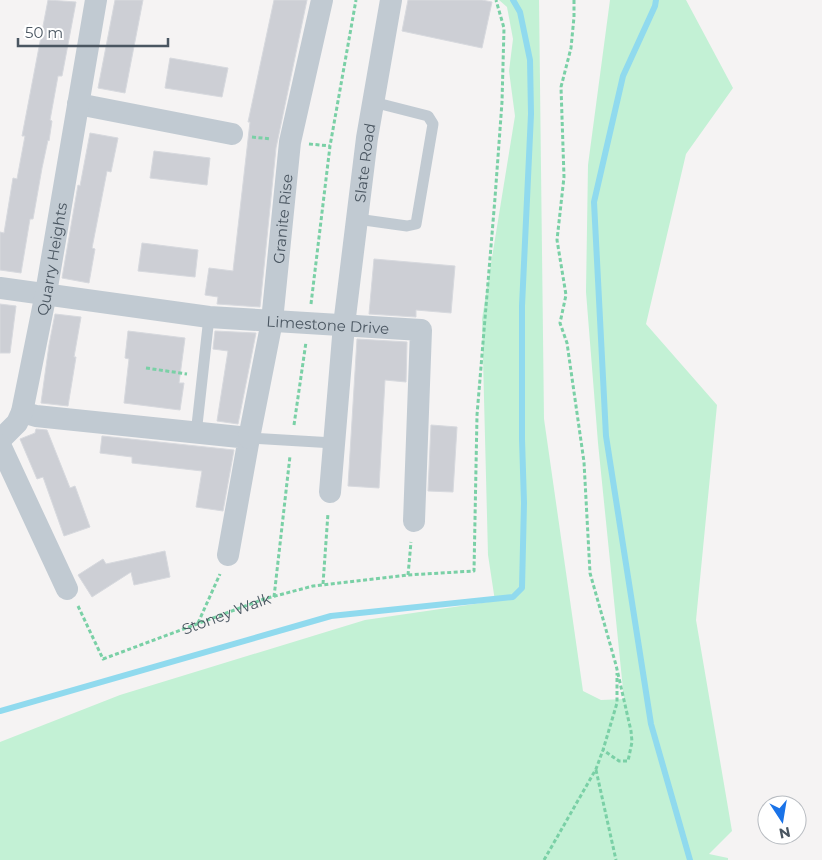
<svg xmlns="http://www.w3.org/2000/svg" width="822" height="860" viewBox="0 0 822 860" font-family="Montserrat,sans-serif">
	<rect width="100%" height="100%" fill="#f5f3f3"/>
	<!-- green -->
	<path fill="#c3f1d5" d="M499,0h40l5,419 39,272 18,9 23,-1 -26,-256 -12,-151 2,-127 22,-165h76l47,88 -47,66 -40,170 71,81 -21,215 36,211 -23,23 19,4v2h-728v-118l120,-47 245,-75 130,-19 -7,-46 -6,-236 33,-203 -6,-45 4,-32 -6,-32z"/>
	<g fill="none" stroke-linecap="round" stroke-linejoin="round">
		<!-- stream -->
		<g stroke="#90daee" stroke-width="6">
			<path d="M656,0l-1,6 -32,70 -29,126 12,234 45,288 39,136"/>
			<path d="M0,711l331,-95 182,-19 9,-9 2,-85 -2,-64v-133l9,-192 -1,-54 -10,-48 -7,-12"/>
		</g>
	</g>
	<!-- building -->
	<g fill="#cdcfd5" stroke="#d7d9de">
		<path d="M48,0l28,2 -14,74h-4l-8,44 2,1 -3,20 -1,-1 -6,28 -9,51h-3l-9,54 -21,-3v-38l4,1 9,-55 4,1 8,-43h-3z"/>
		<path d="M115,0h28l-18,93 -27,-5z"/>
		<path d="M274,0h33l-31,148 -16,159 -43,-3 1,-7 -13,-2 4,-27 24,3 17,-149h-2z"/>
		<path d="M408,0h74l10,2 -10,46 -80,-17z"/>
		<path d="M170,58l58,10 -6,29 -57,-9z"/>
		<path d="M90,133l28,5 -7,34 -4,-1 -15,77 3,1 -6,34 -27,-5 16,-93 2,1z"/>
		<path d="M154,151l56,7 -3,27 -57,-7z"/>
		<path d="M142,243l56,7 -3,27 -57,-6z"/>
		<path d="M374,259l81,7 -4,47 -35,-3v7l-47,-3z"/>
		<path d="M0,304l16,2 -6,47h-10z"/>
		<path d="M55,314l26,3 -7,40h2l-8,49 -27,-3 8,-58z"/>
		<path d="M128,331l57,7 -6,45h5l-4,27 -56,-7 5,-44 -4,-1z"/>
		<path d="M215,331l41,2 -18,91 -21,-3 11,-70 -15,-2z"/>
		<path d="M357,339l50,3 -1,40 -21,-2 -6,108 -31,-2z"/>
		<path d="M431,425l26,2 -4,65 -25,-1z"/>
		<path d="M36,429l11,1 23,58 5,-2 15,41 -26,9 -21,-59 -6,2 -17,-40 15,-6z"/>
		<path d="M102,436l132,14 -11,61 -27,-4 6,-36 -70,-8v-6l-32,-4z"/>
		<path d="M165,551l5,26 -36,8 -3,-13 -39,25 -14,-22 25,-16 3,5z"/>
	</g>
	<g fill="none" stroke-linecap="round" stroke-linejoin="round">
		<!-- path -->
		<g stroke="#7ad0a6" stroke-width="3" stroke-dasharray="4 2.5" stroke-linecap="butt">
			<path d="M574,0v17l-3,31 -10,39 3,90 -7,63 9,55 -6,28 7,20 17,119 6,111 26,92 15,66 1,11 -4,19h-9l-16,-11"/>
			<path d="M252,137l19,2"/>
			<path d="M309,144l21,2"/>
			<path d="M311,304l19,-158 26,-146"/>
			<path d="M146,368l41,6"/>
			<path d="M294,425l12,-83"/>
			<path d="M408,575l3,-33"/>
			<path d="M323,584l5,-71"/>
			<path d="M274,597l16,-141"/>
			<path id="s1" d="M78,606l25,53 161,-60 49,-13 95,-11 66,-4 3,-156 18,-217 7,-96 2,-74 -8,-28"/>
			<path d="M198,623l22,-49"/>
			<path d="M596,770l20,90"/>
			<path d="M544,860l52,-91 7,-19 14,-47v-30"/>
		</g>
		<!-- service -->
		<g stroke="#c1cad2" stroke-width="11">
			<path d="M357,219l50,7 9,-2 17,-100 -5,-8 -55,-14"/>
			<path d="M196,434l13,-117"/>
			<path d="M249,438l85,5"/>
		</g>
		<!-- minor -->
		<g stroke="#c1cad2" stroke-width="22">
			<path d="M78,104l154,30"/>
			<path id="s2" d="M0,288l209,29 212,13 -7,191"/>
			<path d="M22,412l14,4 213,22 -21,117"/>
			<path id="s3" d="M249,438l23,-117 18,-179 32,-142"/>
			<path id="s4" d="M0,440l17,-17 5,-11 24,-119 50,-293"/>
			<path d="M0,445l67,144"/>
			<path id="s5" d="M330,492l14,-167 23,-187 24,-138"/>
		</g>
	</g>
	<g text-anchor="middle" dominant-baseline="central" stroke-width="4" stroke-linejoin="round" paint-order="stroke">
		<!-- street labels -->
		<g font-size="15" fill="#4a5661" stroke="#fff">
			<text stroke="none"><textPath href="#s5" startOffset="331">Slate Road</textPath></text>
			<text stroke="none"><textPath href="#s3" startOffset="222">Granite Rise</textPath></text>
			<text stroke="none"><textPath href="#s4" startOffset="192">Quarry Heights</textPath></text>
			<text stroke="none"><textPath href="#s2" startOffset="330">Limestone Drive</textPath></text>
			<text stroke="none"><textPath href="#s1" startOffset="190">Stoney Walk</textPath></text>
		</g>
	</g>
	<!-- north arrow -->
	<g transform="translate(782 820) rotate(168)"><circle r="24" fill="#ffffff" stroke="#b7bbc0"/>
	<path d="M0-4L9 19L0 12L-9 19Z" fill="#1a73e8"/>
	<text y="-8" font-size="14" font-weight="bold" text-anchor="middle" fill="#4a5661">N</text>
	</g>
	<!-- scale -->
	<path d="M18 38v8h150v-8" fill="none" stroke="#4a5661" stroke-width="2.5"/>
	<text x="25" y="38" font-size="15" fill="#4a5661" stroke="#ffffff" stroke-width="4" paint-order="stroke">50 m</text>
</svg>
